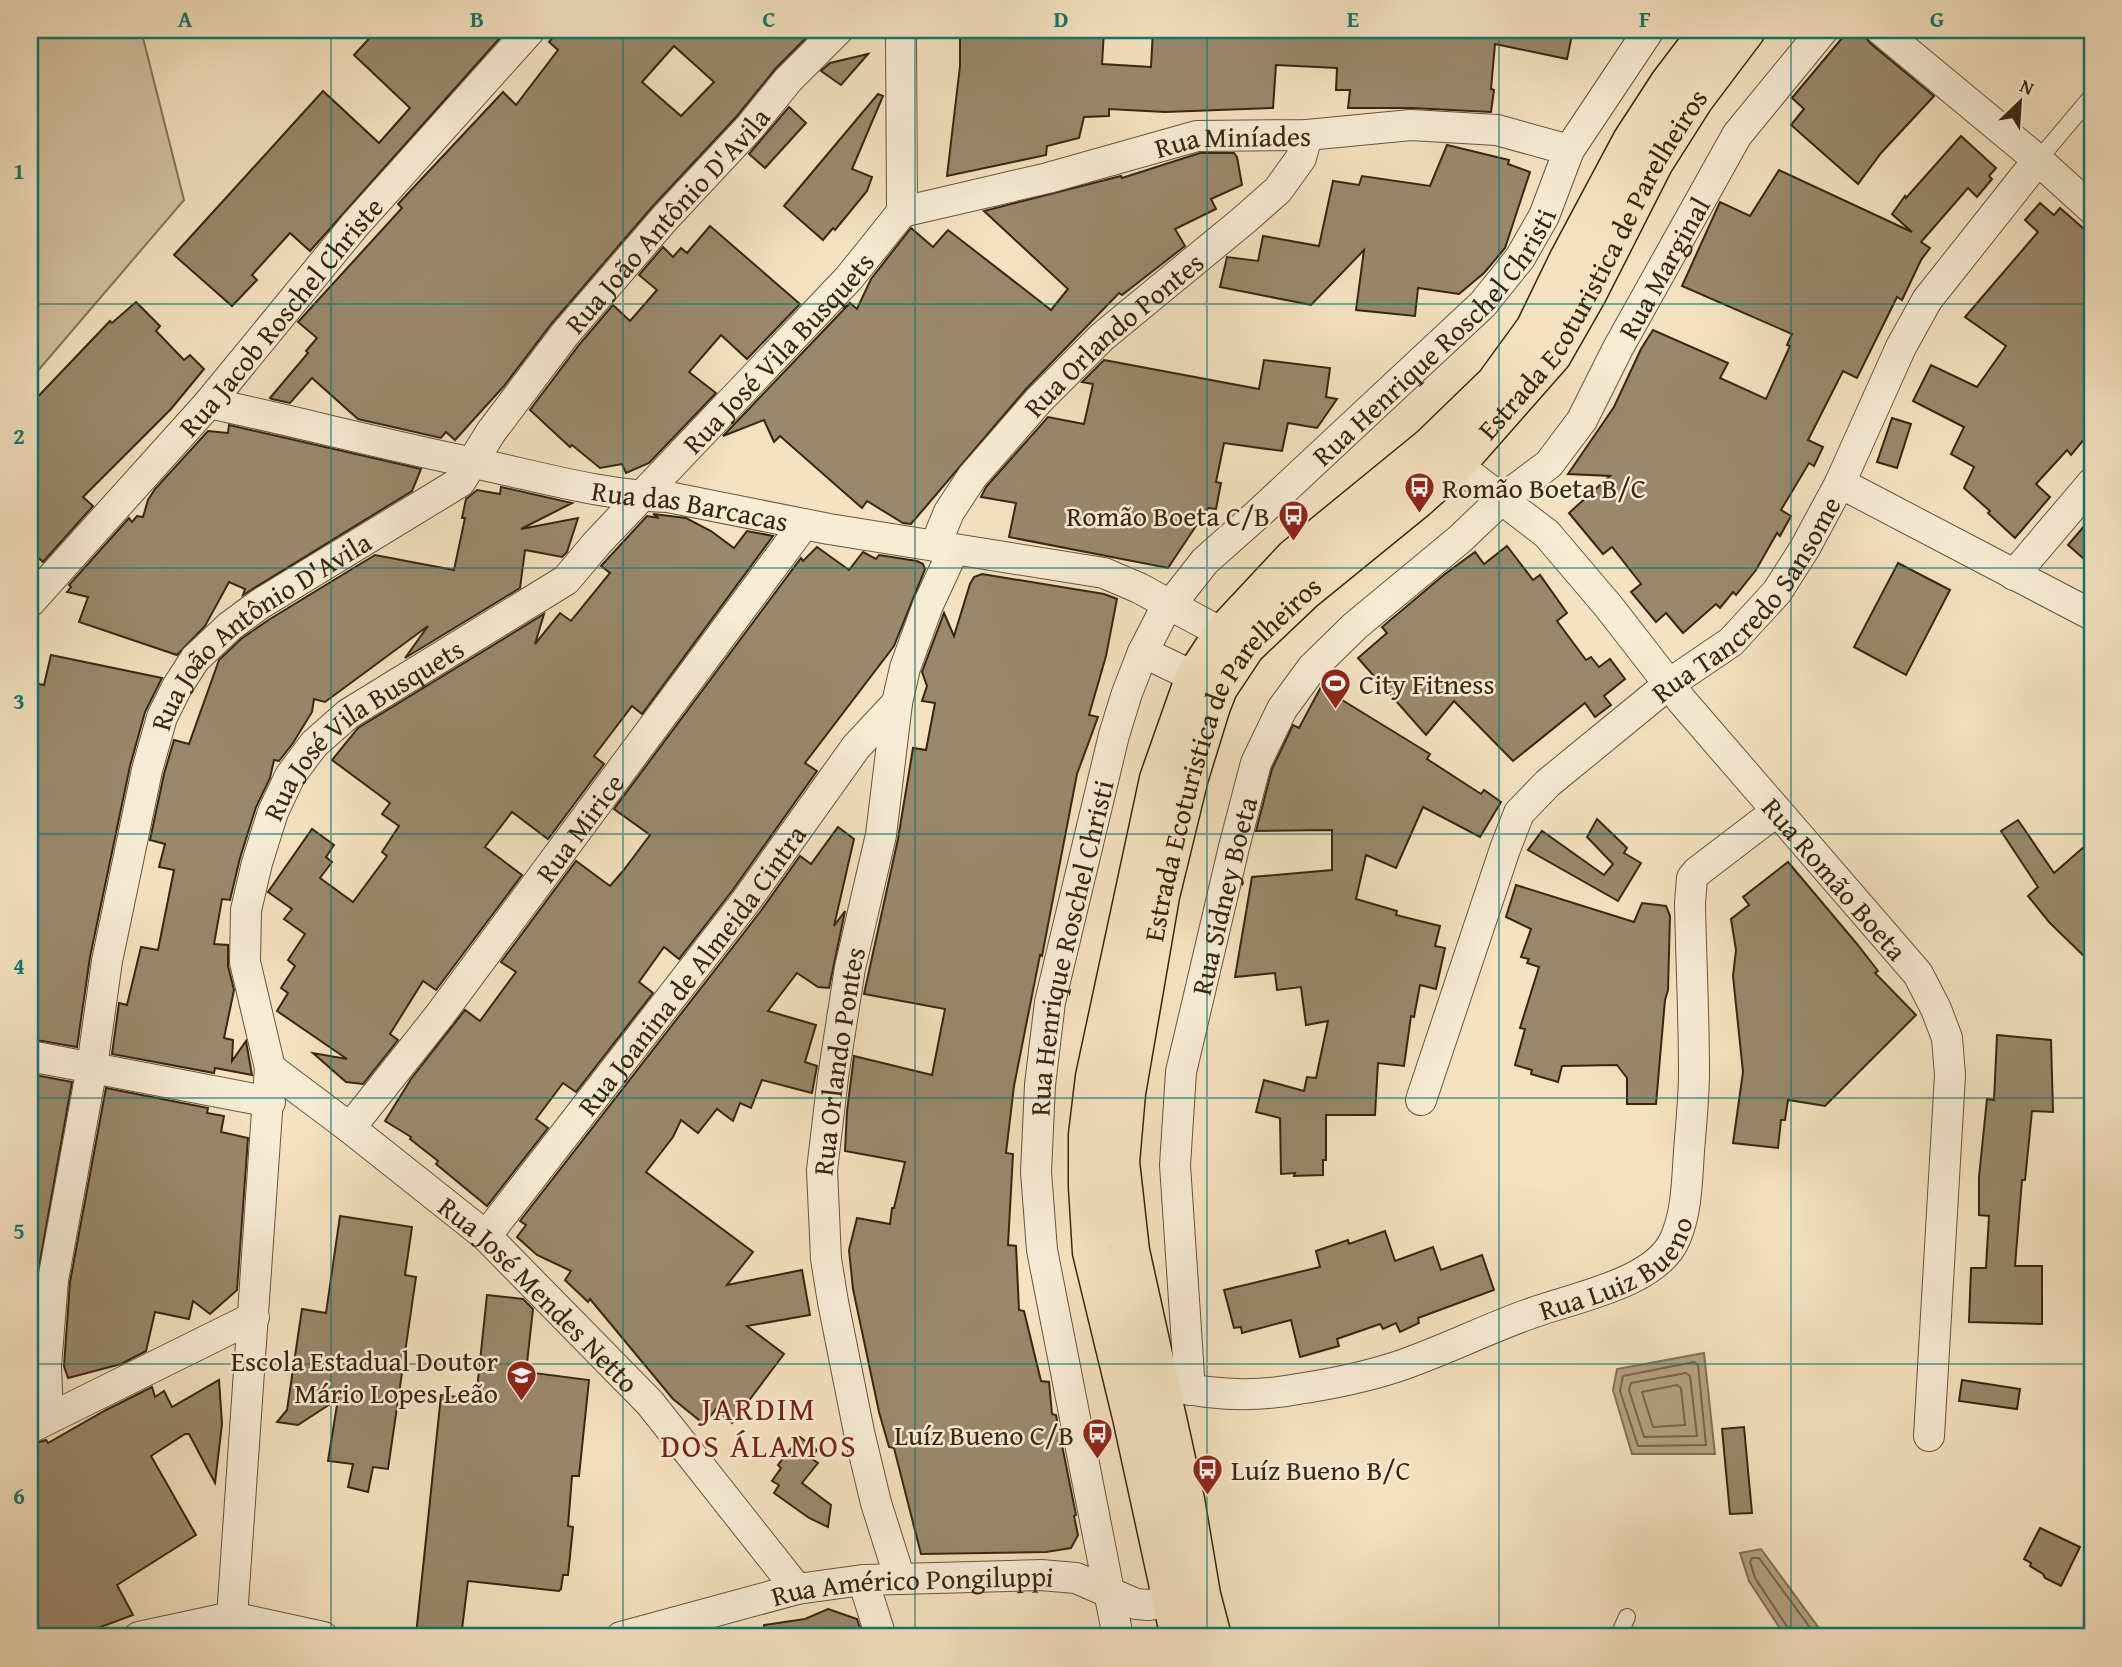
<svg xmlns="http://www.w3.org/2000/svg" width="2122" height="1667" viewBox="0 0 2122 1667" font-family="'Gentium Book Plus',serif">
	<rect width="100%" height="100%" fill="#f5e2c0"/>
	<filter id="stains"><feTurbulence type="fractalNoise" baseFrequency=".00286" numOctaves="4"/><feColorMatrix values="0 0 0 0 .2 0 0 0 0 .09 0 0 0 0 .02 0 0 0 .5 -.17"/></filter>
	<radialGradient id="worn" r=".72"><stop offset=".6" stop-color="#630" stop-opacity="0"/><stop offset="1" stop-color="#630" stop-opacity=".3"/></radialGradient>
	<!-- green -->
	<path fill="#d5c2a2" stroke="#867459" stroke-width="2" d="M30,30h111l43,170 -154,180z"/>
	<!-- water -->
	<g fill="#b4a284" stroke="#827056" stroke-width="2">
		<path d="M1704,1353l11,101h-83l-19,-64 4,-21z"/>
		<path d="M1761,1549l63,86 12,2 -51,-1 -36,-55 -9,-28z"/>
	</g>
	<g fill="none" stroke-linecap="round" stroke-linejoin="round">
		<!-- shore -->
		<g stroke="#76644a" stroke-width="2">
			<path d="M1694,1362l4,3 8,80 -68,1 -18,-55 3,-15z"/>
			<path d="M1686,1373l4,3 7,60 -53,1 -15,-47 2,-7z"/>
			<path d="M1677,1385l4,3 4,37 -32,2 -11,-35z"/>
			<path d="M1791,1637l-1,-6 -35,-53 -5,-16 2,-4h7l58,79"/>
		</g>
	</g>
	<!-- building -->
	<g fill="#9a886c" stroke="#372610" stroke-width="2" fill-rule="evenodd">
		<path d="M377,30h130l-197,221 -20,-18 -38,42 5,5 -25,26 -58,-51 149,-164 56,52 31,-35 -56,-53z"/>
		<path d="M559,30h255l-38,38 -39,48 -85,91 -100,116 -48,63 -49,54 -9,-8 -5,6 -83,-19 -46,-41 -22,25 -18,-4 -2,-1 38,-45 -2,-2 11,-13 -19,-16 104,-114 -4,-4 105,-112 13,13 42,-55 -9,-8zM674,46l40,36 -33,34 -39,-34z"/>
		<path d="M1010,30l94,1 -2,33 49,3 2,-37h420l-6,29 -72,-15 -4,45 3,1 -3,22 -79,-4h-64l2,-18h-14l1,-22 -61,-3 -3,43 -108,4 -56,-3v7l-25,1 -5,21 -32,8 -1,9 -99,21 13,-110v-33l50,3z"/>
		<path d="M1861,30l9,13 64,53 -53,57 -23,31 -67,-59 13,-16 -12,-11 56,-67z"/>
		<path d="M868,54l-27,31 -20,-14 9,-8z"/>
		<path d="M878,94l5,2 -31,73 20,8 -5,14 -32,39 -2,-2 -10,12 -39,-34z"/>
		<path d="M789,107l17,16 -41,45 -16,-14z"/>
		<path d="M1961,136l35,32 -7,8 3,3 -15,18 -9,-9 -47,54 9,6 -9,12 -19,40 -5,-3 -40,81 -14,-7 -35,69 15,7 -9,19 -5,-3 -28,47 10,6 -11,20 -3,-3 -21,37 -20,25 -3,-3 -13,16 -4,-4 -33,29 -17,-20 -10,9 -25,-30 10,-8 -29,-37 -9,7 -34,-41 41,-37 -42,-2 46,-67 27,-58 12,-19 75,33 -8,15 46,21 24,-53 -3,-1 5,-11 -110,-48 38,-84 30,14 29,-46 133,62 -20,-18 13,-18 1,2z"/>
		<path d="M1447,145l62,15 -1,4 22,8 -25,76 -21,25 -25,21 -41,-6 -3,28 -59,-6 8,-60 -53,55 -91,-18 7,-30 31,4 5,-25 56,10 14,-65 26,4 3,-9 68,10z"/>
		<path d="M1200,153h34l3,4 5,28 -31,14 5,10 -41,20 10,17 -63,49 -3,-2 -93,96 -115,135 -8,-1 -36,-22 -5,7 -82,-72 -6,6 -10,-22 -41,16 127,-133 7,6 14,-30 40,-51 22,19 15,-17 103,80 17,-21 -84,-78 137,-35 1,2z"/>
		<path d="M2040,203l14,12 6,-7 32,28v194l-21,25 -4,-5 -31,34 14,13 -35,41 -27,-25 2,-2 -26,-23 10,-21 -23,-13 13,-27 -51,-26 18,-36 46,22 29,-41 -41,-29 73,-85 -13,-12z"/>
		<path d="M710,226l90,78 -53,55 -26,-24 -32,37 27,21 -67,70 -23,10 -4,-9 -22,4 -28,-23 -2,2 -40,-37 49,-65 34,-40 17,16 27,-31 -18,-15 24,-28 10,10 8,-9 6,5z"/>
		<path d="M136,302l24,24 -4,5 28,29 6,-5 14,14 -33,40 -88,88 10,9 -50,56 -13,-12v-145l80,-84 2,2z"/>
		<path d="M1104,360l155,29 5,-29 66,8 -4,29 11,2 -20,29 -29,-5 -6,28 -58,-8 -8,39 5,1 -5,26 -8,-1 -40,60 -159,-31 7,-34 -35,-6 5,-10 62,-70 36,7 9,-40 -11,-2z"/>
		<path d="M1892,418l19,6 -14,44 -20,-6z"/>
		<path d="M229,425l192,44 -9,22 -169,104 2,-6 -16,-7 -24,44 -28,29 -98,-33 9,-25 -21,-5 4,-5 -2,-2 60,-67 3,4 5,-6 6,1 5,-17 7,-11 53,-58 20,2z"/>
		<path d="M501,487l71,16 -51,26 57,-11 -11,34 -5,5 -37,-7 -5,38 -115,70 23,-32 -103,76 -11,-3 -2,13 -19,31 -14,18 -5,-1 -4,18 -14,29 -16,51 -10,42 -8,-1 -8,45 14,1v21l6,24 -10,48 9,2 -1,21 14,-20 6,34 -37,-7 -1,5 -102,-19 7,-51 8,2 14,-58 17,3 16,-80 -15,-3 6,-23 -15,-4 14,-66 10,-34 15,4 30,-84 22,-21 29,-20 105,-64 79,15 11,-52h-3l4,-19 11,-9 23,4z"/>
		<path d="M653,514l33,4 25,13 23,17 13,-17 26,5 -131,178 -10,-8 -38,50 10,8 -56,75 -36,-27 -27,35 37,28 -86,115 -13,-9 -33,53 8,6 -35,44 -17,-2 -33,-29 34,6 -70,-48 11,-18 -7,-5 14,-22 -7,-6 17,-26 -21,-15 8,-10 -24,-17 44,-63 22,16 -8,12 6,5 -12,16 33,24 34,-46 -5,-4 17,-26 -17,-12 8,-11 -58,-43 26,-32 186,-114 -9,30 25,-31 11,8 39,-48 -9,-7 46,-50 12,2z"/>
		<path d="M2092,517v49l-24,-21z"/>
		<path d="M1507,546l26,34 7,-5 27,38 -10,8 29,39 5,-3 8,10 11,-8 15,20 -21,17 7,9 -16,12 -10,-14 -72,58 -59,-60 -28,34 -68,-77 29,-25 -5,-6 63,-53 30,-22 9,12z"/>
		<path d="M817,547l32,23 14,-18 13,7 3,-4 38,6 6,3 2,5 -31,77 -89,117 12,8 -85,120 -53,68 -15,-12 -25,35 14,11 -77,99 -13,-9 -27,36 12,9 -61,78 -51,-42 2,-3 -28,-22 1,-2 -26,-16 26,-42 54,-69 15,11 36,-49 -15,-10 75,-101 34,25 13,-15 27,-36 -36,-26 187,-251 2,3z"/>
		<path d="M1898,563l52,27 -44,85 -52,-28z"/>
		<path d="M982,574l122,20 13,5 -11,57 -17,59 9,2 -21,57 -35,182 -2,-1 -26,131 -8,67 7,1 -5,91 8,1 3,64 5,1 17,70 8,1 3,32 4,1 20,100 -2,1 4,19 -7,13 -25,4 -125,2 -27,-106 -5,-1 -10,-35 -26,-123 -4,-39 8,-32 33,6 2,-16h2l11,-46 -60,-11 2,-40 7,-55 78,19 13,-66 -81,-15 34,-155 15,-91 13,2 9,-47 -13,-2 5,-15 -5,-14 22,-59 10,23 16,-52 4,-7z"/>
		<path d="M51,655l111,23 -17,34 -15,54 -40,191 -13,90 -47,-8v-357l14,3z"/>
		<path d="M1321,687l109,67 -3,5 54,35 3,-4 17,12 -21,35 -57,-30 -27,61 -30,-13 -10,44 41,12 -1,4 44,11 -5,20 10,2 -9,41 -16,-4 -6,32 -3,-1 -7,50 -26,-3 -3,52h-49v45h-3v15l-29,1 1,-3 -14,1 -1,-56 -24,-6 8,-32 40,11 3,-14 9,1 12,-57 -22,4 -5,-38 -24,3 -2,-17 -40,4 17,-100 80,-7v-40l-76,1 16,-62 21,-44 6,3z"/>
		<path d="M1597,819l30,29 -3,5 17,10 -23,38 -90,-51 14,-19 62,44 9,-11 -26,-27z"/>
		<path d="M2018,820l36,53 38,-33v124l-43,-42 -21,-26 10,-9 -37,-56z"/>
		<path d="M838,827l16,12 -20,87 11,-15 -16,77 -11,-1 -21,-14 -29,38 48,14 -11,37 12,4 -5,27 -50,-13 -11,28 -11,-5 -7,18 -16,-12 -19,24 -17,-13 -8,17 -27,35 107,80 -26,33 75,-15 8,45 -63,11 37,28 -52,69 -16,-14 -12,15 -31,-25 -83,-100 -2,3 -23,-22 6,-9 -34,-16 -20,-18 9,-12 -6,-4 240,-309 40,-56 11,8z"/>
		<path d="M1788,862l69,82 21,27 -3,2 41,42 -91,91 -37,-6 -3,20h-4l-3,28 -45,-5 10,-71 -10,-96 3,-26 -5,-31 18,-14 -6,-8z"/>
		<path d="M1516,885l118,37 8,-19 24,3 4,10 -2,74 -3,10 -9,104h-29v-26l-10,-13 -55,1 -4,16 -27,-8 1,-4 -17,-5 10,-36 -5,-1 19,-61 -12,-4 2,-4 -8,-2 10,-28 -25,-12z"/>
		<path d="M1997,1035l54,5 2,72 -21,-1 -7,69h-3l-7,86h27v58l-73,-2 2,-54h15l3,-52 -10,-1v-38l8,-78 7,1z"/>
		<path d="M30,1074l42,8 -37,207 -5,-14z"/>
		<path d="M106,1088l102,20 -1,5 17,3 -3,16 27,6 -11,152 -27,24 -17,-13 -4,18 -34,-7 -9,39 -25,13 -53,14 -4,-12 6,-84z"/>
		<path d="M340,1216l72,11 -7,48 11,2 -28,192 -15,-2 -5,25 -20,-5 5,-23 -25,-3 10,-62 -40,26 -21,-3 10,-12 15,-101 24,4z"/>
		<path d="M1385,1231l10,30 38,-14 8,23 41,-15 12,35 -76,28 1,5 -19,9 -4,-9 -13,6 -3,-5 -43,15 2,7 -39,11 -9,-37 -49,13 -1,-6 -7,1 -10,-38 96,-23 -4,-16 32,-11 1,4z"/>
		<path d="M487,1295l36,4 10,10 -7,63 63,8 -10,96h-7l-4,50 5,1 -5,48h-5l-2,14 -2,2 -91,-10 -7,56 -45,-2 25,-240 35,4z"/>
		<path d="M219,1380l3,44 -7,59 -26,-49h-4l-34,22 45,79 -79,50 16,30 -59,22h-44v-192l16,-5 2,3 58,-33 46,-23 3,10 9,-6 8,16z"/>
		<path d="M1962,1380l58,9 -3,20 -58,-8z"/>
		<path d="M1744,1427l8,86 -22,1 -8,-85z"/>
		<path d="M800,1437l17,13 -6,8 7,5 -16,20 29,22 -3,22 -19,-9 -35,-25 5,-8 -7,-4 9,-13 -3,-3z"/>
		<path d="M2040,1528l40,19 -19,39 -16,-8 -2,-4 -13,-8 1,-3 -7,-4z"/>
		<path d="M828,1609l29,10 6,18h-99v-12l41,-6z"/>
	</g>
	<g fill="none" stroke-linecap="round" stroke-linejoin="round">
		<defs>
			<g id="service">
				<path d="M2038,160l54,-64"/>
				<path d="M1618,1637l9,-20"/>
			</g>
			<g id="minor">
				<path d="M1881,30l157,130 54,49"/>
				<path id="s1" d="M902,212l146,-34 149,-42 110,-1 104,-10 86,5 72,20"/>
				<path id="s2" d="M209,403c89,19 176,42 265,60 63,13 129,33 194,34l161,32 275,44 35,15 103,56"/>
				<path id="s3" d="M1440,452l107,82 62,73 73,94 236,273 18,35 11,29 3,37 -21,361"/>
				<path d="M1840,483l252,132"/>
				<path id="s4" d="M935,546l14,-34 23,-35 67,-77 63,-63 142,-117 34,-30 23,-32 6,-23"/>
				<path d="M2014,575l78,-92"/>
				<path id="s5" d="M30,602l179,-199 145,-177 176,-196"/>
				<path d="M1143,652l72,35"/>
				<path d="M30,1056l240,46"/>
				<path id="s6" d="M270,1068l80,60 136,108 164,167 147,186"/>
				<path id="s7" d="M1421,1100l84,-251 14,-36 29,-30 121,-99 62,-42 46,-50 28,-44 35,-65 61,-136 26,-47 111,-140"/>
				<path id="s8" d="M350,1128l89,-112 365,-492"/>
				<path id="s9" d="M486,1236l260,-335 110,-154 41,-44"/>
				<path id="s10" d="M1172,1386c41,9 85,11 126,3 33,-5 67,-12 98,-22 45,-15 88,-37 133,-53 42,-16 127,-30 146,-75 12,-27 12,-59 14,-88 2,-26 5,-53 5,-79 0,-56 -3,-113 -4,-169l2,-25 5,-6 80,-61"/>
				<path id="s11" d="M1190,1390l-15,-225 6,-93 53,-225 22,-84 26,-54 30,-41 43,-42 105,-87 41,-39 48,-36 33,-44 36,-72 119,-213 86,-105"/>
				<path id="s12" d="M48,1418l-2,-52 7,-86 39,-213 15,-106 40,-191 15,-53 15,-30 18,-28 35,-33 30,-22 200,-122 31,-50 74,-98 100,-116 85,-91 38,-47 50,-50"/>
				<path d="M32,1427l222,-110"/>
				<path id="s13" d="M900,1579l-24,-76 -17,-71 -26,-130 -7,-43 -4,-89 11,-93 17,-109 31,-133 16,-132 8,-35 23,-63 26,-56"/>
				<path d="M863,1580l18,57"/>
				<path id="s14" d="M232,1617l38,-549 -25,-106 1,-52 11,-47 16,-51 17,-36 24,-32 34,-30 218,-134 31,-37 252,-265 53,-66 -1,-182"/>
				<path d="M139,1637l93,-20 91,20"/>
				<path id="s15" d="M621,1637l176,-48 66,-9 178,-5 35,3 60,26 13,1 42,-8"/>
				<path id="s16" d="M1118,1637l-76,-387 -6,-78 4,-87 10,-83 64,-267 13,-42 16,-41 18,-35 44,-56 53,-47 225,-210 37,-46 24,-42 25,-66 80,-120"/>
			</g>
			<g id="primary">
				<path d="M1180,1637l-48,-220 -40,-165 -4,-66v-51l7,-58 64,-298 36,-102 28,-43 71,-76 137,-112 64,-62 40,-55 33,-68 64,-120 37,-57 41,-54"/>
				<path id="s17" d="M1212,1637l-11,-42 -16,-95 -55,-249 -10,-89 6,-69 34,-197 29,-119 22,-71 7,-18 28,-42 58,-55 113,-92 39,-35 96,-109 36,-63 66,-130 40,-63 52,-69"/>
			</g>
		</defs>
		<!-- service casing -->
		<use href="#service" stroke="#66553c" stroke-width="18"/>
		<!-- minor casing -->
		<use href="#minor" stroke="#66553c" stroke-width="32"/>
		<!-- primary casing -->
		<use href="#primary" stroke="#372610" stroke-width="41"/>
		<!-- service -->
		<use href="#service" stroke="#f8ecd6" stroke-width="16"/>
		<!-- minor -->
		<use href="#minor" stroke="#f8ecd6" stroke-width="30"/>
		<!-- primary -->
		<use href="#primary" stroke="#f5e2c0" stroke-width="38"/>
	</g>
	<!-- grid -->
	<path fill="none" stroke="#0f766e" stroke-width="2" stroke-opacity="0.55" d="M331,30v1607M623,30v1607M915,30v1607M1207,30v1607M1499,30v1607M1791,30v1607M30,304h2062M30,568h2062M30,834h2062M30,1098h2062M30,1364h2062"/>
	<!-- icons -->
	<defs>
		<symbol id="bus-pin" viewBox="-11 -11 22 30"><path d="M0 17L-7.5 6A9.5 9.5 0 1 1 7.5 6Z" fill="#8f2418" stroke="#f8ecd6"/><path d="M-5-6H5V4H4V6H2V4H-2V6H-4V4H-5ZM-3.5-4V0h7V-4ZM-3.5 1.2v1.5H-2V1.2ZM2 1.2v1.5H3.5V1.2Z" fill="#fff"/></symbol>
		<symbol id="stadium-pin" viewBox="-11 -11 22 30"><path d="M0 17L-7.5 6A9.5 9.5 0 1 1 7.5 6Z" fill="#8f2418" stroke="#f8ecd6"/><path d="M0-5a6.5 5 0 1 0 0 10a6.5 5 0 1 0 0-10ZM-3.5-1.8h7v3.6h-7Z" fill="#fff"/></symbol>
		<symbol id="school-pin" viewBox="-11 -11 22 30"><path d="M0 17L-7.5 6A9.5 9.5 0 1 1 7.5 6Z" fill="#8f2418" stroke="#f8ecd6"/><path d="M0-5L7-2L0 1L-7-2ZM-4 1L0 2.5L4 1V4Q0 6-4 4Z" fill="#fff"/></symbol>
	</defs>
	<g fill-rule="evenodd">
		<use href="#bus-pin" x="1402" y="470" width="35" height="47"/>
		<use href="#bus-pin" x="1276" y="498" width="35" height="47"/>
		<use href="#stadium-pin" x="1318" y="666" width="35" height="47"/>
		<use href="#school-pin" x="504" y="1358" width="35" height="47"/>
		<use href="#bus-pin" x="1080" y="1416" width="35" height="47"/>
		<use href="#bus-pin" x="1190" y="1452" width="35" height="47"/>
	</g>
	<g text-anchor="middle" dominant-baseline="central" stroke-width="5" stroke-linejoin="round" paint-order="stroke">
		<!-- street labels -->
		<g font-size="28" fill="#372610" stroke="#f8ecd6">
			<text stroke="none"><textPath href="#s1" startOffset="340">Rua Miníades</textPath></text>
			<text stroke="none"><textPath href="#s12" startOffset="1433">Rua João Antônio D'Avila</textPath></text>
			<text stroke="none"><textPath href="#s17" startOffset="1542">Estrada Ecoturistica de Parelheiros</textPath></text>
			<text stroke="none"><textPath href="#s11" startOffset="1288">Rua Marginal</textPath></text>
			<text stroke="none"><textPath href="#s5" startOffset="380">Rua Jacob Roschel Christe</textPath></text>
			<text stroke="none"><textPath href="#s16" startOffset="1438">Rua Henrique Roschel Christi</textPath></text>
			<text stroke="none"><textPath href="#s4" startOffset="280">Rua Orlando Pontes</textPath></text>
			<text stroke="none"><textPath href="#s14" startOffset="1505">Rua José Vila Busquets</textPath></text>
			<text stroke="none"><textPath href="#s2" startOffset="492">Rua das Barcacas</textPath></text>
			<text stroke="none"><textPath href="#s7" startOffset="618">Rua Tancredo Sansome</textPath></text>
			<text stroke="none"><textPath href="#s12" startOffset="845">Rua João Antônio D'Avila</textPath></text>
			<text stroke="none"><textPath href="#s14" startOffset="938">Rua José Vila Busquets</textPath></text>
			<text stroke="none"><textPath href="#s17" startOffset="912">Estrada Ecoturistica de Parelheiros</textPath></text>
			<text stroke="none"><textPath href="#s8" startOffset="378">Rua Mirice</textPath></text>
			<text stroke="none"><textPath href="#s3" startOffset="584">Rua Romão Boeta</textPath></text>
			<text stroke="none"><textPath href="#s11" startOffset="500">Rua Sidney Boeta</textPath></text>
			<text stroke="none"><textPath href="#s16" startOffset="700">Rua Henrique Roschel Christi</textPath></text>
			<text stroke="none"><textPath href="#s9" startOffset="336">Rua Joanina de Almeida Cintra</textPath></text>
			<text stroke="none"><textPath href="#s13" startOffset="528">Rua Orlando Pontes</textPath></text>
			<text stroke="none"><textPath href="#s10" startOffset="472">Rua Luiz Bueno</textPath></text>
			<text stroke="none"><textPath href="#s6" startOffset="352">Rua José Mendes Netto</textPath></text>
			<text stroke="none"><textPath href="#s15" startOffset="298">Rua Américo Pongiluppi</textPath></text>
		</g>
		<!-- poi labels -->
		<g font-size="28" fill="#372610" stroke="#f8ecd6" text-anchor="start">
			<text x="1442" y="487">Romão Boeta B/C</text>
			<text x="1270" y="515" text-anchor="end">Romão Boeta C/B</text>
			<text x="1359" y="683">City Fitness</text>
			<text x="498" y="1360" text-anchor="end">Escola Estadual Doutor<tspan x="498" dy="32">Mário Lopes Leão</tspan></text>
			<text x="1074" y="1434" text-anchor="end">Luíz Bueno C/B</text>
			<text x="1231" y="1469">Luíz Bueno B/C</text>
		</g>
		<!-- quarter labels -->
		<g font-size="32" letter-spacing="2" fill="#7a1f14" stroke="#f8ecd6">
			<text x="759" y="1408">JARDIM<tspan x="759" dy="37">DOS ÁLAMOS</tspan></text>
		</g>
	</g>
	<!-- margin -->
	<rect width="2122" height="1667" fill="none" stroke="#f5e2c0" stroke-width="77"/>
	<!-- north arrow -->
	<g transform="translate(2020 102) rotate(25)" stroke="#f8ecd6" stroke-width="5" paint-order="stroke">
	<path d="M0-5L12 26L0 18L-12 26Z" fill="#372610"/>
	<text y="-10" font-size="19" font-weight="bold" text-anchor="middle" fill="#372610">N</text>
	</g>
	<rect x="38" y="38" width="2046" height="1590" fill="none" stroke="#0f766e" stroke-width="2.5"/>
	<g font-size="23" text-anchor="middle" font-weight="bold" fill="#0f766e">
		<text x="185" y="27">A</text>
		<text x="477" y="27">B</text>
		<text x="769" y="27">C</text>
		<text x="1061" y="27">D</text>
		<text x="1353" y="27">E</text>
		<text x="1645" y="27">F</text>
		<text x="1937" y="27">G</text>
		<text x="19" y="179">1</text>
		<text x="19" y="444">2</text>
		<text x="19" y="709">3</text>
		<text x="19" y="974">4</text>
		<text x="19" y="1239">5</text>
		<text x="19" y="1504">6</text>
	</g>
	<rect width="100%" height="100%" filter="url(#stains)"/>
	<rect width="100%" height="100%" fill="url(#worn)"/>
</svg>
